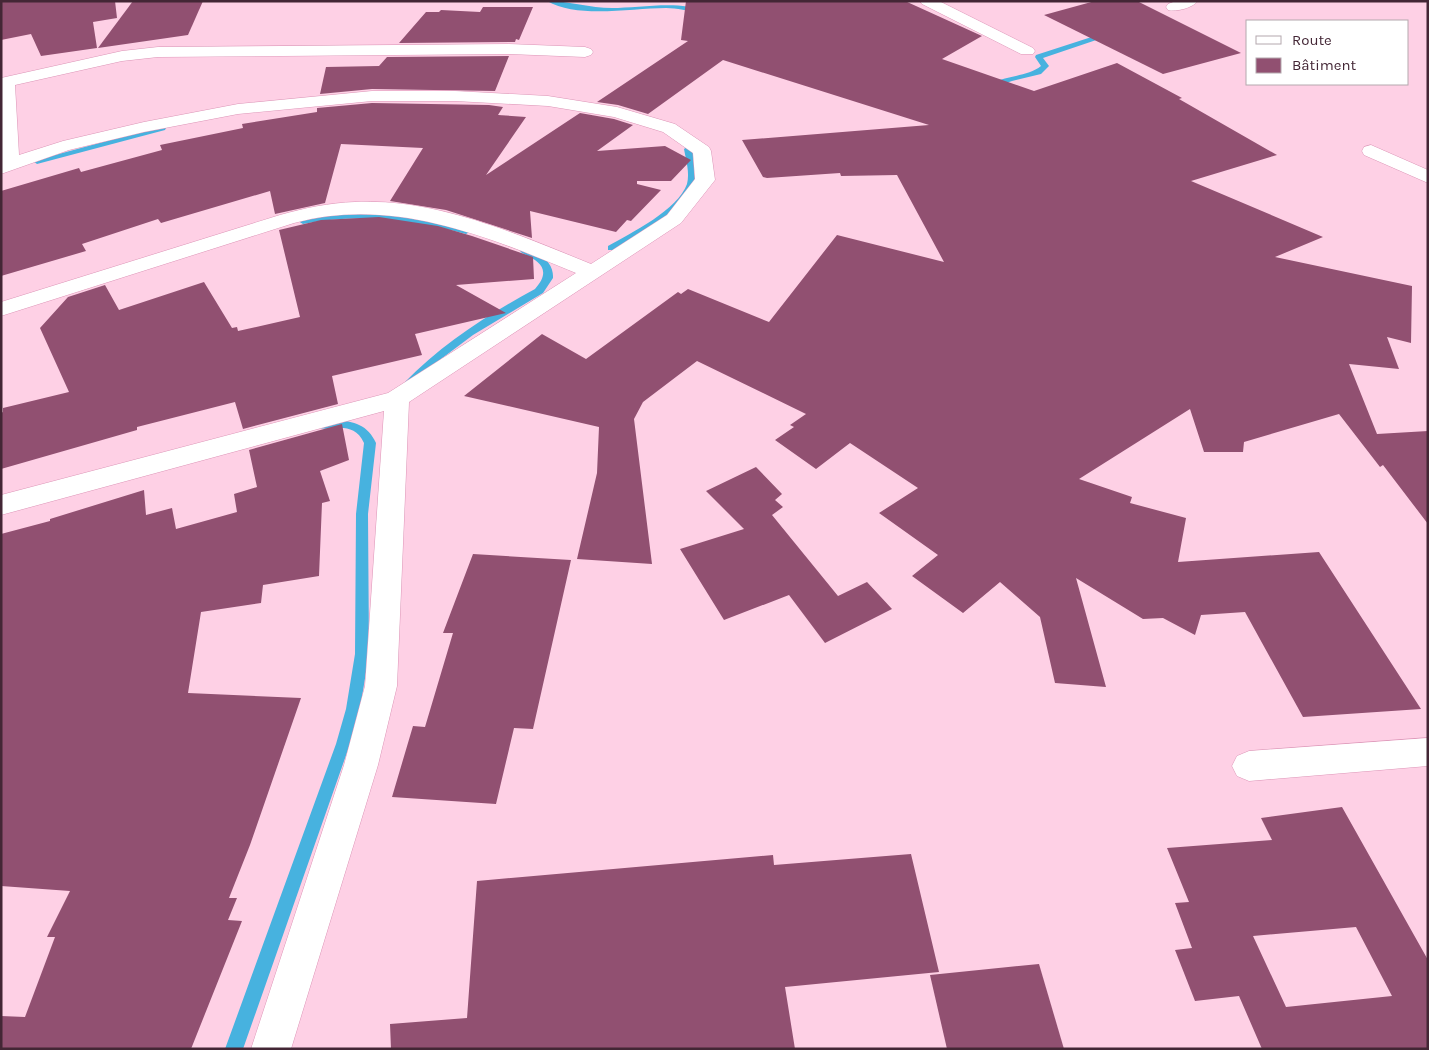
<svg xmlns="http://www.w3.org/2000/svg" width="1429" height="1050" viewBox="0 0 1429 1050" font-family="Karla,sans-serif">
	<rect width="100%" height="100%" fill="#fed0e5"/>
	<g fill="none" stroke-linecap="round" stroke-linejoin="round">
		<!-- stream -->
		<g fill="#47b2df" fill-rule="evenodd">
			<path d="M547,1c22,0 43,7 65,7 26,0 69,-8 91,3l-3,2c-12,-2 -23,-5 -34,-5 -35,0 -88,11 -119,-7z"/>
			<path d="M1107,32l7,2 -71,24 6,8 -8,8 -29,7 -23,8 -4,-2c16,-12 41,-9 56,-21l-6,-9 1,-2z"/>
			<path d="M162,126l4,2 -1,2 -128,34 -4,-3z"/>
			<path d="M688,146l4,3c2,11 7,24 3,35 -9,29 -56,52 -81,66h-6v-4c23,-13 70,-36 79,-62 3,-11 -1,-24 -3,-35z"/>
			<path d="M344,212l61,4 41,7 25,8 -5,3c-55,-14 -107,-21 -163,-10l-5,-3 5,-3z"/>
			<path d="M525,248c14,4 29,14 28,30l-10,15 -70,42 -32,24 -29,28h-8l-1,-2 1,-2c39,-40 83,-68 131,-94 17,-19 5,-28 -13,-36l-2,-2z"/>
			<path d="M335,420c19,1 33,5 41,23l-8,71 1,140 -9,55 -10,35 -107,305h-18l111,-305 10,-35 9,-55 1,-140 8,-71c-12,-27 -39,-7 -49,-18l6,-4z"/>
		</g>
	</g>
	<!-- building -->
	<g fill="#915071" fill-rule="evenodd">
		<path d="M1,1h114l2,17 -24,4 4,26 -56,8 -10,-22 -30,6z"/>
		<path d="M133,1h70l-15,34 -90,13z"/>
		<path d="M686,1h219l77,35 -40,23 92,32 83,-28 65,35 -3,1 98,56 -86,26 132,56 -48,20 137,29 -1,57 -24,-6 12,32 -50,-5 28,70 51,-3v93l-45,-59 -3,2 -41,-53 -95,28 -1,10h-39l-14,-43 -111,70 53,18 -2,6 56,15 -8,44 141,-10 102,157 -118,8 -58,-105 -44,3 -6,20 -32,-17 -20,1 -67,-41 30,109 -51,-4 -15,-66 -40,-35 -37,31 -51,-37 26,-21 -59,-42 39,-25 -68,-45 -34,26 -41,-29 19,-13 -4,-2 16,-11 -109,-53 -54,41 -9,17 18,145 -75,-5 20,-86 2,-46 -135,-31 78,-62 44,25 92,-67 3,2 7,-5 81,33 68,-87 107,27 -47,-87 -56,1 -1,-3 -73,5 -4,-1 -21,-37 187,-15 -206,-65 -75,54 -30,-9 -21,-3 91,-61 -7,-1z"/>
		<path d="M1095,1h42l104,52 -78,21 -119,-59z"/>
		<path d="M483,7h50l-14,33 -3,-1 -1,3 -116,1 27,-31h13l2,-2 39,2z"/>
		<path d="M509,56l-14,35 -123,-2 -52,5 6,-27 53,-1 8,-9z"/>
		<path d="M372,103l117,2 14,2 -5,8 28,2 -40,58 94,-62 34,6 19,6 -36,26 68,-5 26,14 -20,21h-34v3l24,6 -30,31 -4,-1 -11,12 -86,-21 2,27 -86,-28 -56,-9 33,-53 -82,-4 -16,59 -50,11 -5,-23 -109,32 -3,-4 -76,25 4,7 -85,25v-85l78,-23 2,4 81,-22 -2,-5 83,-17 -1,-4 75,-12v-4z"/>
		<path d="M379,217l59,9 34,10 61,21 1,22 -78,6 50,28 -91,21 7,21 -90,21 6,28 -95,25 -8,-27 -98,25v3l-136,39v-56l2,-1v-4l66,-16 -29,-64 28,-31 37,-12 14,25 85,-28 28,46 5,-1 1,4 62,-14 -21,-87 42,-10z"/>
		<path d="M342,424l7,36 -29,11 10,30 -8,2 -3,73 -56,9 -2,18 -60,9 -13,81 113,5 -51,147 -21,53h8l-9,22 14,1 -51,128h-190v-33l24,1 30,-80h-8l23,-46 -69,-5v-352l49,-13v-2l94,-29 2,25 26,-7 4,21 61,-17 -3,-18 23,-7 -8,-37z"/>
		<path d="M756,467l26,27 -7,6 8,7 -11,8 66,81 29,-14 25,27 -67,34 -36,-48 -65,25 -44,-71 64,-20 -38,-38z"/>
		<path d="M473,554l98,6 -38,169 -19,-1 -18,76 -104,-7 21,-71 12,1 28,-94h-10z"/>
		<path d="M1342,807l86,153v89h-166l-23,-53 -44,5 -20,-51 17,-2 -17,-45 14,-1 -22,-54 105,-8 -11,-22zM1356,927l36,69 -106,11 -33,-71z"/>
		<path d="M911,854l28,118 -154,15 10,62h-404l-1,-25 77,-6 10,-137 296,-26 1,10z"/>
		<path d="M1039,964l25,85h-117l-17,-74z"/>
	</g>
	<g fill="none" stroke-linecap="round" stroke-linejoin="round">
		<defs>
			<g id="minor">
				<path d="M920,1h19l94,47 2,3 -2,3h-12l-99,-50z"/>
				<path d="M1176,1h22c-6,7 -21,11 -30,9l-2,-3 2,-3z"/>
				<path d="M509,44l76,3 6,2 2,3 -2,3 -6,2 -76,-3 -351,3 -36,4 -107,24 4,70 44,-14 81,-19 94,-18 134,-13h83l93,5 69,11 58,17 34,23 2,4 4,29 -34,43 -272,179 -12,284 -19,79 -87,284h-40l93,-284 21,-79 19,-275 -383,104v-20l387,-102 188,-120c-90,-37 -184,-77 -282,-50l-293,93v-14l279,-87c25,-7 49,-12 75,-13 81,-4 162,32 236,62l76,-49 28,-36 -2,-26 -30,-21 -49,-15 -66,-11 -93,-5h-83l-134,13 -94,18 -75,18 -68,24v-96l121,-27 36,-4z"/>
				<path d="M1371,145l57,25v13l-64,-28 -2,-4 2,-4z"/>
				<path d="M1428,738v28l-179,15 -12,-5 -5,-10 5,-10 12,-5z"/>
			</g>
		</defs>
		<!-- minor casing -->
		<use href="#minor" stroke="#dc95b7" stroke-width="1"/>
		<!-- minor -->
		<use href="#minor" fill="#fff" fill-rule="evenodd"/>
	</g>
	<!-- border -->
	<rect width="1429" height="1050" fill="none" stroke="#432635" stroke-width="5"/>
	<!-- legend -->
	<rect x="1246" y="20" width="162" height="65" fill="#ffffff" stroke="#b4a8ae"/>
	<rect x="1256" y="36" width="25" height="8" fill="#ffffff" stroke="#b4a8ae"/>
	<text x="1292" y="45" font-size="15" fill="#432635">Route</text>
	<rect x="1256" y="58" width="25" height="15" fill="#915071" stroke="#b4a8ae"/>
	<text x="1292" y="70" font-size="15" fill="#432635">Bâtiment</text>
</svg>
